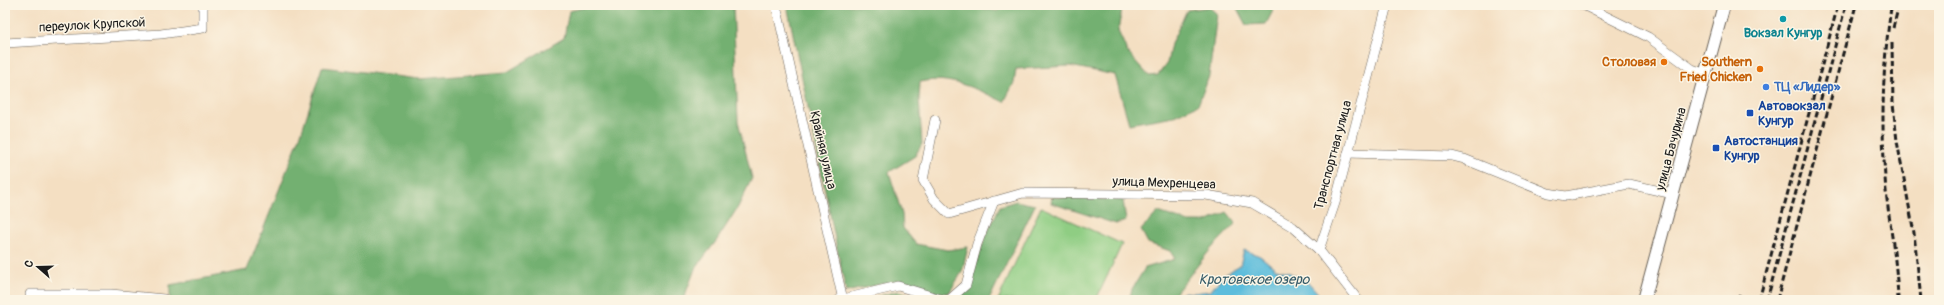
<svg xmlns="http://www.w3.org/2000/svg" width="1944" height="305" viewBox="0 0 1944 305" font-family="Pangolin,sans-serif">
	<rect width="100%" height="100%" fill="#fcf5e5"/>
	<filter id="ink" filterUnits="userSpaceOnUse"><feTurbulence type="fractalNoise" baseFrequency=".025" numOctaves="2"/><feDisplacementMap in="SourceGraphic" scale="8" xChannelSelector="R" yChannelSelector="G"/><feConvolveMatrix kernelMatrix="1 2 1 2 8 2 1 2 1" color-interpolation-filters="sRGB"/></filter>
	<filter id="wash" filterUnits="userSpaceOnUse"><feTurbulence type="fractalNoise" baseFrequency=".012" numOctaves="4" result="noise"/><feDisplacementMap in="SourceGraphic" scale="16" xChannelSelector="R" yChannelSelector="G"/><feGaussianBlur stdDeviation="0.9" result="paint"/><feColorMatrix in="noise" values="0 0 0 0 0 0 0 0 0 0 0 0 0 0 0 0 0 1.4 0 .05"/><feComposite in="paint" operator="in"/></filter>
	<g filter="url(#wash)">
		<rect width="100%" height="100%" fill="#f4dfc2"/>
		<!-- green -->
		<path fill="#8fcd83" stroke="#567450" d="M1041,207l81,37 -26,56h-98z"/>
		<!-- forest -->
		<g fill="#73b071" stroke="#486646">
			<path d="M595,5h138l5,116 14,57 -14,29 -21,33 -22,29 -12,31h-513v-15l77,-15 53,-133 22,-70 97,12 88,-7 57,-34 5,-27z"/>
			<path d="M787,5h190l4,3 16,3 9,-6h118l-2,3 -4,23 10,22 21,23 9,-1 9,-12 4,-19 16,-34 22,-3 8,7 -8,62 -11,29 -24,11 -45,8 -14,-49 -45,-9 -54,3 -2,14 -10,19c-25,-12 -55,-27 -84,-20l-1,16 3,46 -7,12 -26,16 13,42 1,14 13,16 32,6 20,-3 -6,25 -13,21h-15l-35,-13 -53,12z"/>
			<path d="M1235,5h41l-10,19 -20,1z"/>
			<path d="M1052,197l71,3 3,21 -10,3 -65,-21z"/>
			<path d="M1016,201l19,4 -46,95h-33l13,-13 16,-50 15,-31z"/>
			<path d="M1158,212l31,10h17l21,-10 9,11 -26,27 -40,50h-41l3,-11 13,-21 30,-9 -5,-8 -22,-8 -7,-13z"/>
			<path d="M898,291l27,9h-60z"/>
		</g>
		<!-- water -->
		<path fill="#5dbddc" stroke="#3c6c7c" d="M1244,250l16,6 16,13 12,3 20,10 16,18h-148l2,-4 7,-4 8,1 17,-2 13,-15 17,-11z"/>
	</g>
	<g filter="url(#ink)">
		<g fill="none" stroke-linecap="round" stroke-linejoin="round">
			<defs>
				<g id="minor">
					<path d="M776,5l67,295"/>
					<path d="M1583,5l65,32 44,32 14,5"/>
					<path d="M5,43l156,-9 42,-6v-23"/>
					<path d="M935,120l-12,60 11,19 15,15 74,-21 183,2 46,8 41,24 26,23 39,50"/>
					<path d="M1348,153l104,3 12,3 84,34 18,3 63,-12 44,10"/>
					<path d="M1319,250l16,-47 52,-198"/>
					<path d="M31,300l-1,-6h81l53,5v1"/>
					<path d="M839,300l59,-14 46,14"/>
					<path d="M949,300l17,-15 11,-41 17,-43"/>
				</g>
				<path id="tertiary" d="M1644,300l80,-295"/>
			</defs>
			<!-- minor casing -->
			<use href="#minor" stroke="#686056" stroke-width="10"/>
			<!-- tertiary casing -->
			<use href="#tertiary" stroke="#686056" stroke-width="14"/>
			<!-- minor -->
			<use href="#minor" stroke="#fff" stroke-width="9"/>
			<!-- tertiary -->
			<use href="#tertiary" stroke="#fff" stroke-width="12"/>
			<!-- rail -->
			<g stroke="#1c1c1c" stroke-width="3" stroke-dasharray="6 3" stroke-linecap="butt">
				<path d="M1891,8c-9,61 -10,121 -5,183 4,36 11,72 12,109"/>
				<path d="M1893,28l6,-23"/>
				<path d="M1892,43l1,61 4,37 17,92 7,67"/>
				<path d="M1738,300l2,-7"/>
				<path d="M1759,300l79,-295"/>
				<path d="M1767,300l79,-295"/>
				<path d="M1777,300l79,-295"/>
			</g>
		</g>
	</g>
	<!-- markers -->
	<circle fill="#0f9aa8" stroke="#fcf5e5" stroke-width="1.5" cx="1783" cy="19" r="4"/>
	<g fill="#e8710a" stroke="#fcf5e5" stroke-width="1.5">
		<circle cx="1664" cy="62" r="4"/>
		<circle cx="1760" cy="69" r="4"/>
	</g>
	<circle fill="#3f7fe0" stroke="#fcf5e5" stroke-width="1.5" cx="1766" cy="87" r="4"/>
	<g fill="#1a4fb4" stroke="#fcf5e5" stroke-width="1.5">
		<rect x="1746" y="109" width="8" height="8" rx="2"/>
		<rect x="1712" y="144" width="8" height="8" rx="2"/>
	</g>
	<g text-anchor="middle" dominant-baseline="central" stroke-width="3" stroke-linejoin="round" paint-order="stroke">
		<!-- street labels -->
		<g font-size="13" fill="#1c1c1c" stroke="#fcf5e5">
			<text transform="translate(92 25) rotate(-3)">переулок Крупской</text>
			<text transform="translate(1671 149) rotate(-75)">улица Бачурина</text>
			<text transform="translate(823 150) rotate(77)">Крайняя улица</text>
			<text transform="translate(1333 155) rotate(-75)">Транспортная улица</text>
			<text transform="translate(1164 183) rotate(2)">улица Мехренцева</text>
		</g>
		<!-- culture labels -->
		<g font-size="13" font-weight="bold" fill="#0d838f" stroke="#fcf5e5">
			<text x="1783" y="33">Вокзал Кунгур</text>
		</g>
		<!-- food labels -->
		<g font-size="13" font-weight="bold" fill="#c56008" stroke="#fcf5e5" text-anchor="end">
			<text x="1656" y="62">Столовая</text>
			<text x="1752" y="62">Southern<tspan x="1752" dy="15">Fried Chicken</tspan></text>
		</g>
		<!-- shop labels -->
		<g font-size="13" font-weight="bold" fill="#366cbe" stroke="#fcf5e5" text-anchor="start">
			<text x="1774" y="87">ТЦ «Лидер»</text>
		</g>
		<!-- transit labels -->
		<g font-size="13" font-weight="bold" fill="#164399" stroke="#fcf5e5" text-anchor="start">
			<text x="1758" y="106">Автовокзал<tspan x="1758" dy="15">Кунгур</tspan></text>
			<text x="1724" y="141">Автостанция<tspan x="1724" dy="15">Кунгур</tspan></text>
		</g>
		<!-- water labels -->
		<g font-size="14" font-style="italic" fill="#365c69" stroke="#fcf5e5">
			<text x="1254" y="279">Кротовское озеро</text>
		</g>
	</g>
	<!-- margin -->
	<rect width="1944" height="305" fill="none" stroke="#fcf5e5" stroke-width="20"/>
	<!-- north arrow -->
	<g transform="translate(38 267) rotate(290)" stroke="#fcf5e5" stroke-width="3" paint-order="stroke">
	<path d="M0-3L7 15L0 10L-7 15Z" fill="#1c1c1c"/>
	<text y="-6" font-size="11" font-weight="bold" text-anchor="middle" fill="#1c1c1c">С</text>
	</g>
</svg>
